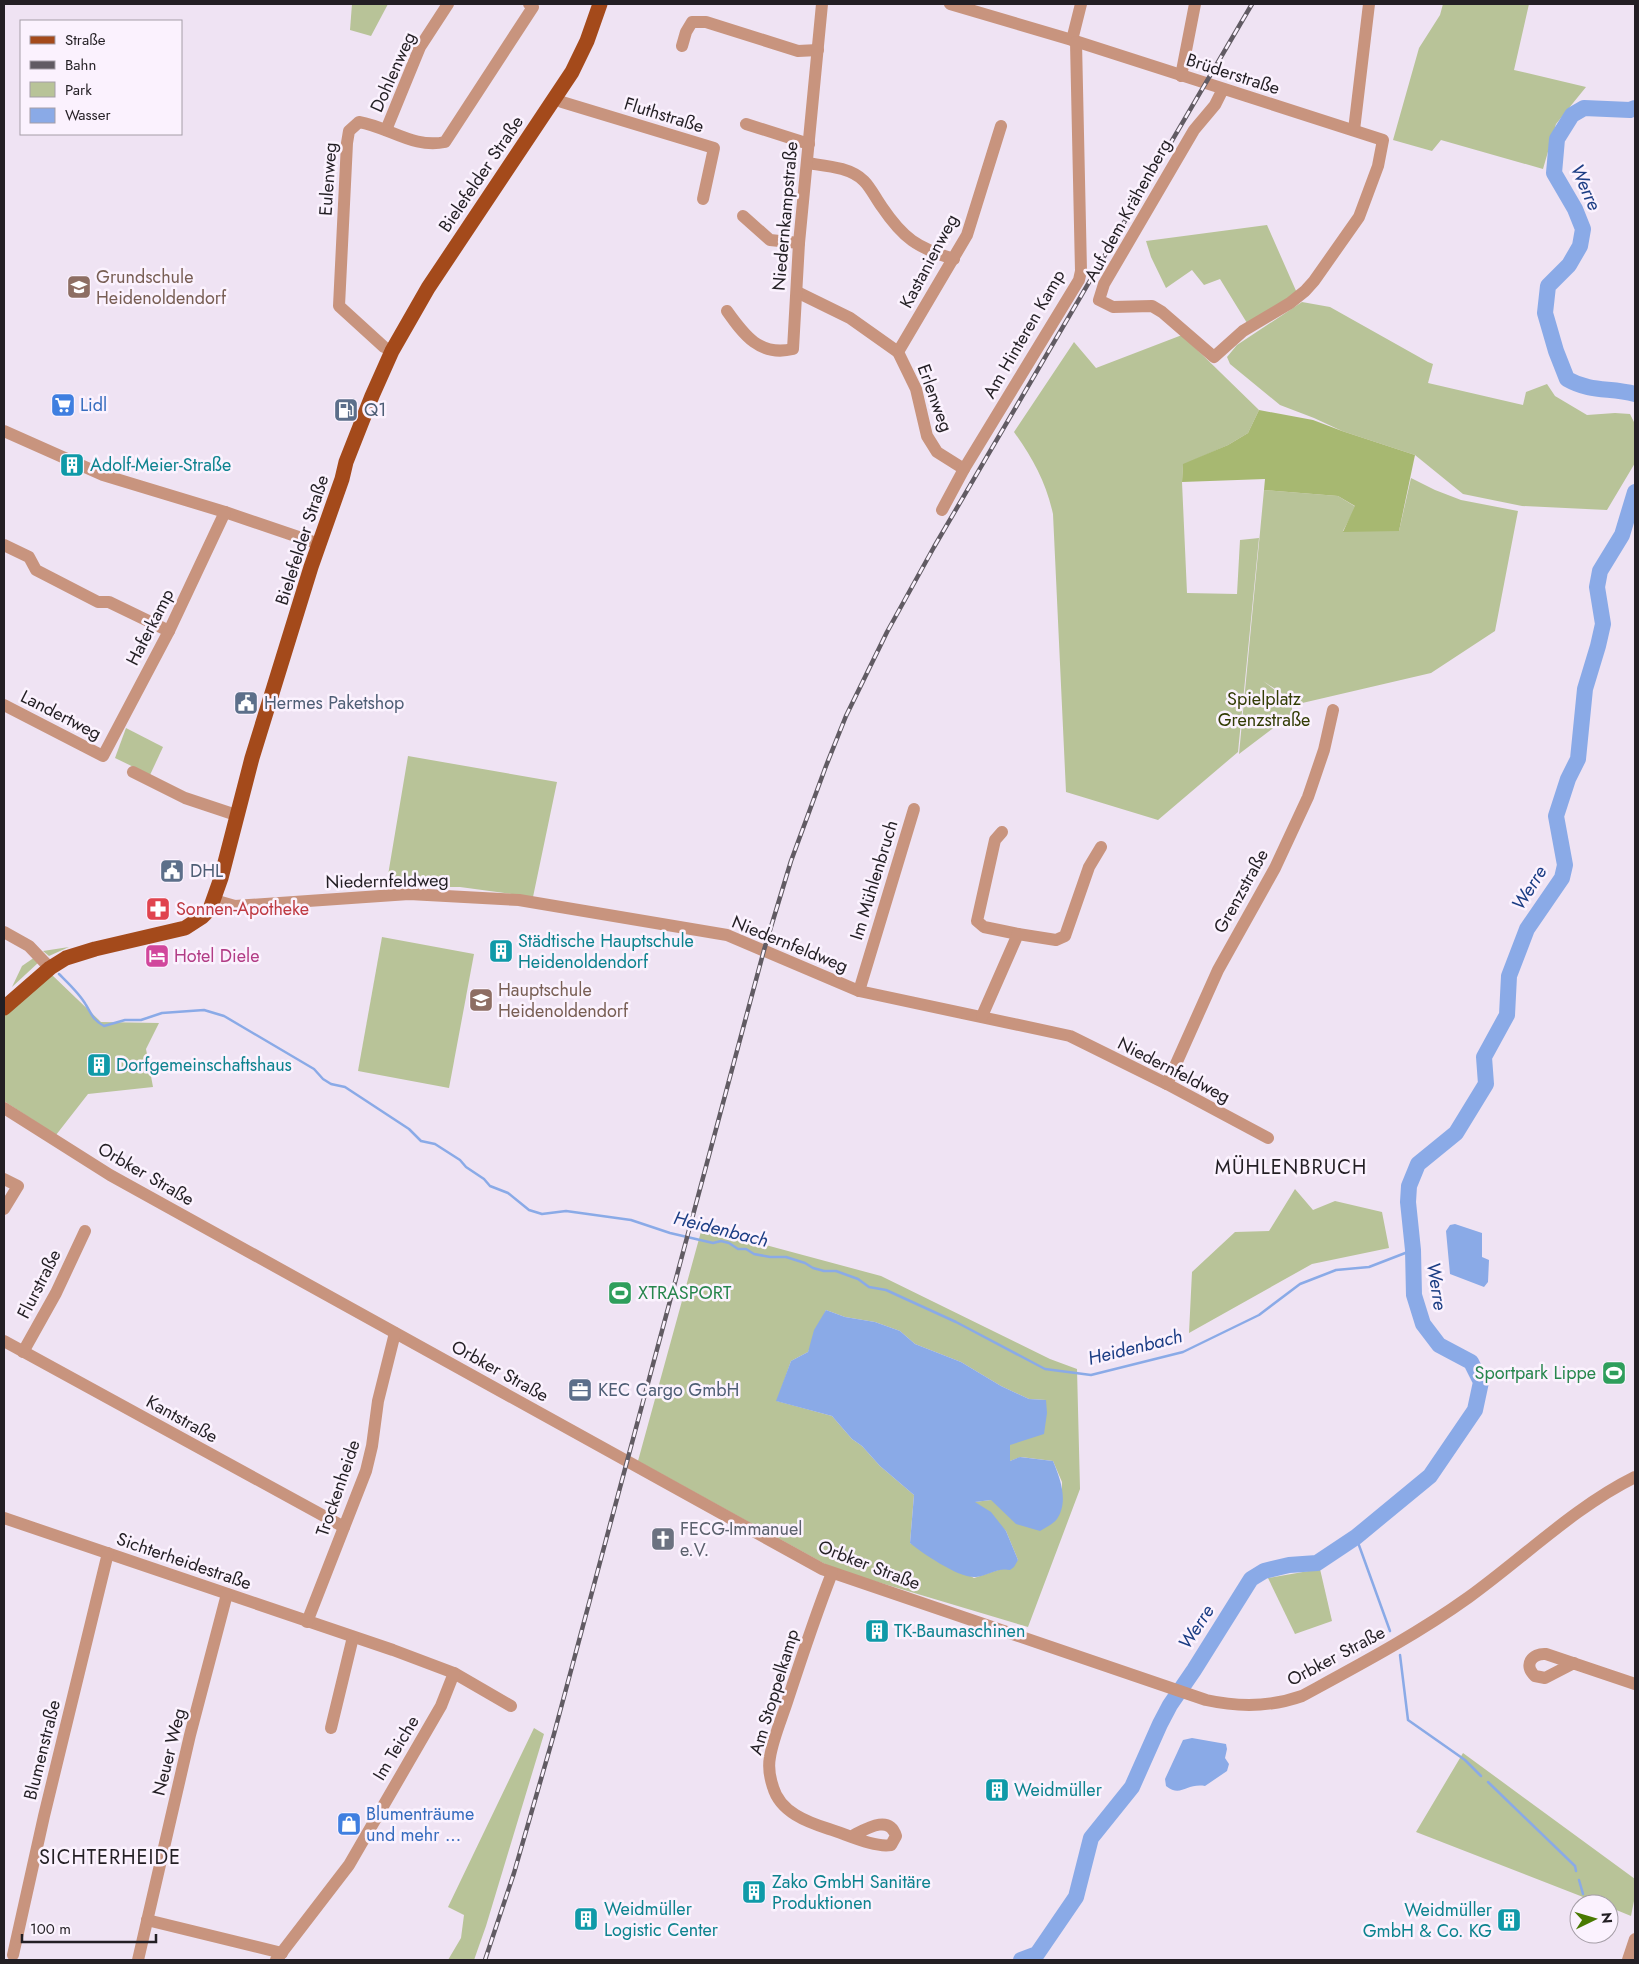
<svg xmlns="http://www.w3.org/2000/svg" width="1639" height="1964" viewBox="0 0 1639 1964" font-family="Jost,sans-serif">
	<rect width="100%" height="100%" fill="#efe3f3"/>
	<!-- green -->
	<g fill="#b8c398" fill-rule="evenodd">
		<path d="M352,4h36l-17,32 -21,-6z"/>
		<path d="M1443,4h86l-15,66 72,17 -30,37 -13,45 -102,-29 -9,11 -39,-11 26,-92 21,-33z"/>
		<path d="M1267,225l30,68 -50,30 -27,-44 -16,6 -12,-15 -26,18 -15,-31 -5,-16z"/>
		<path d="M1302,302l28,5 98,55 5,2 -5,19 95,22 3,-13 21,-8 8,12 32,19 28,-2 15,1 5,10v39l-28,47 -85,-4 -59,-12 -48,-39 -73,-24 -28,-13 -34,-13 -50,-41 -3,-7 10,-12z"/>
		<path d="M1182,335l77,75 -11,23 -20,12 -45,20 -1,17 5,111 50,1 3,-54 19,-2 -21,214 -80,68 -92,-28 -13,-278c-7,-32 -20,-55 -39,-82l60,-90 22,26z"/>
		<path d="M1411,478l24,12 26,10 57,11 -23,120 -64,42 -133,31 -35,-23 29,22v11l-53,40 25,-264 74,6 18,11 -13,24h56z"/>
		<path d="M126,728l37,19 -13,28 -35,-17z"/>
		<path d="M408,756l149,26 -24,115 -73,-10h-74z"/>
		<path d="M382,937l92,17 -25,134 -91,-17z"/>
		<path d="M69,947l-20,9 -6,-5z"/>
		<path d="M35,957l4,5 -27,25 10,-21z"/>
		<path d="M51,974l50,48 58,1 -13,26 7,38 -65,7 -32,41 -52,-34v-85z"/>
		<path d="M1295,1189l18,21 22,-9 47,11 7,36 -77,16 -123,69 3,-61 43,-40 34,-1z"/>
		<path d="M702,1228l179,48 169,83 27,10 3,120 -52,138 -194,-58 -196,-108zM826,1310l19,7 30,5 25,9 15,13 46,18 40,24 28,13 17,1 -37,45 1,16 11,-4 32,4 9,21v22l-71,-4 -17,2 32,29 12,29 -14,8 -30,10 -64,-35 4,-48 -34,-29 -18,-20 -10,-7 -20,-23 -55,-15 14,-40 17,-9z"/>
		<path d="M1320,1569l12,52 -37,13 -27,-56z"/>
		<path d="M534,1728l10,6 -58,192 -12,34h-26l13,-22 3,-23 -16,-8z"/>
		<path d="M1463,1753l172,126v17l-4,20 -22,-9v-3h-8l-185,-72z"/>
	</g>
	<!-- forest -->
	<path fill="#a7b871" d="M1259,410l54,10 29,11 73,24 -16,76 -56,1 12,-26 -17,-10 -74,-6 1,-11 -83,3 1,-18 45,-19 20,-12z"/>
	<!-- water -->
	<g fill="#8aaae7">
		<path d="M1455,1224l27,9v24l7,3 -1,22 -4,5 -34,-13 -4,-43 4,-6z"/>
		<path d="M826,1310l19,7 30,5 25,9 15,13 46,18 40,24 28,13 17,1 1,13 -3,21 -34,11v16l10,-4 33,4c7,17 16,40 4,58 -4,5 -12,9 -17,12l-24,-7 -25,-24 -16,2 16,10 15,19 12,29 -4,7 -4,3c-12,-3 -23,6 -34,7 -16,2 -54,-24 -66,-34l4,-48 -34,-29 -18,-20 -10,-7 -20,-23 -56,-15 15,-40 17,-9 6,-22z"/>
		<path d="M1192,1738l34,6 1,5 -2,9 4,6 -2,7 -22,15c-19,-3 -24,12 -39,0l-1,-7 18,-39z"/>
	</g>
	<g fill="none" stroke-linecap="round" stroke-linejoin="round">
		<!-- stream -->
		<g stroke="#8aaae7" stroke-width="2.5">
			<path d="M59,974c9,9 21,20 27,31 6,10 7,15 18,21l21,-6h16l21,-7 42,-3 20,6 90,53 9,10 8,5 14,3 64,42 12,12 14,3 25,16 6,7 18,12 6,7 18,7 21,17 13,4 24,-3 65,9 39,13 43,10 8,-2 8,2 9,6h8l8,5 16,3h16l19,6 8,5 11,3h12l22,8 11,8 17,3 70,32 89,47 46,6 92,-23 76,-37 41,-31 36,-14 33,-3 44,-17"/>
			<path d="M1356,1537l34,94"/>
			<path d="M1400,1655l8,65 57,40 16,16"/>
			<path d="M1488,1782l87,84 1,5"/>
			<path d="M1579,1880l4,14"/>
		</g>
		<!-- river -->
		<g stroke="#8aaae7" stroke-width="16">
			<path d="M1635,108l-5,2 -46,-2 -12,7 -15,24 -3,34 21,36 8,20 -3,17 -11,19 -21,21 -3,27 11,38 11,28c25,14 42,8 68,15"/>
			<path d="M1021,1960l16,-6 39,-57 15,-59 41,-51 28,-63 10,-19 24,-35 57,-91 13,-8 25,-6 28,-2 39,-26 74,-61 45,-66 6,-28 -10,-20 -32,-17 -16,-21 -9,-29 -1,-45 -5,-48 1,-16 9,-22 38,-31 30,-49 -2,-27 23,-42 2,-39 18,-47 35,-51 3,-13 -9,-49 12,-37 10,-20 7,-70 13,-43 5,-22 -6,-37 3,-16 22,-36 13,-43"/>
		</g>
		<!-- minor -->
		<g stroke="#c8947e" stroke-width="12">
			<path d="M950,4l122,36 311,100 -5,26 -19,51 -45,64 -9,10 -15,12 -47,28 -29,26 -52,-45 -10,-6 -39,1 -14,-7 5,-16 90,-154 21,-25 8,-16"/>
			<path d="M1072,40l9,-36"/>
			<path d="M682,46l4,-14 6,-10h14l92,29 20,-1"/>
			<path d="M1181,76l14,-72"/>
			<path d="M555,98l7,4 152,46 -11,51"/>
			<path d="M746,124l63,20"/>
			<path d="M386,130l34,-83 28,-43"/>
			<path d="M1354,130l15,-126"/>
			<path d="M807,163c19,3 43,4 57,18 7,7 12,18 18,26 21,31 35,41 72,52"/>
			<path d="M743,216l27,24 29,3"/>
			<path d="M797,292l53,26 48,34 18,37 11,47 10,16 27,17"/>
			<path d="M727,311c17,24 33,46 66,38l6,-106 23,-239"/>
			<path d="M392,351l-8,-4 -45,-41 8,-163 2,-12 10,-9c30,5 55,27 86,20l88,-135 -4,-3"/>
			<path d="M898,352l69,-117 34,-109"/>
			<path d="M4,431l99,44 122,37 94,32"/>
			<path d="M942,510l22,-41 115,-189 2,-9 -5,-229"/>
			<path d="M4,545l25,12 7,13 62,32h11l60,29"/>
			<path d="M4,705l99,51 66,-125 56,-119"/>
			<path d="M133,772l52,26 51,17"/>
			<path d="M1002,832l-7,8 -18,81 7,6 34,7"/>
			<path d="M214,900l21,6 174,-12 110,6 208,35 132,56 211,45 97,48 101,54"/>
			<path d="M4,932l25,14 21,22"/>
			<path d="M859,991l55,-182"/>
			<path d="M982,1016l36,-82 38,6 9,-4 24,-69 12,-20"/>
			<path d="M1167,1084l51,-114 57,-102 33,-71 16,-47 9,-40"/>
			<path d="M4,1108l106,67 712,394 384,131c32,7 65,7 96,-4 57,-31 114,-61 167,-99 54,-39 107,-91 166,-120"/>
			<path d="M4,1179l14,7 -14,23"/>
			<path d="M4,1341l340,186"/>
			<path d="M23,1352l33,-59 29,-62"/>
			<path d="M4,1518l389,132 61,23 57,33"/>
			<path d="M832,1573c-16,41 -30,83 -44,126 -6,19 -15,39 -18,58 -2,10 0,21 3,30 7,25 34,35 56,42 17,5 45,19 62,16l5,-9c-7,-22 -30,-7 -44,0"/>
			<path d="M307,1622l59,-151 6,-25 6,-45 17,-68"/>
			<path d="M1574,1663l-29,15 -10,-2c-12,-11 -3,-23 11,-22l89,30"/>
			<path d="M331,1728l22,-91"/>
			<path d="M147,1920l135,33"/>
			<path d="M13,1955l31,-139 64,-263"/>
			<path d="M138,1960l52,-225 37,-141"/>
			<path d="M276,1960l73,-95 92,-159 13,-33"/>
			<path d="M1628,1960l7,-21"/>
		</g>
		<!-- major -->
		<path stroke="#a44a1b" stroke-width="15" d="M4,1008l46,-40 16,-10 29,-9 90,-21 17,-11 8,-8 11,-31 31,-120 59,-191 31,-88 4,-17 26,-66 20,-45 36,-63 144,-216 15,-31 13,-37"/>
		<defs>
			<path id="rail" d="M485,1960l29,-87 40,-139 210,-784 27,-89 35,-95 20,-50 41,-84 47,-85 318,-543"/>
		</defs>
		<!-- rail casing -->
		<use href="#rail" stroke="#615b63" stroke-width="4.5"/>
		<!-- rail -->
		<use href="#rail" stroke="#fbf2fe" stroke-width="2.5" stroke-dasharray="8" stroke-linecap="butt"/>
	</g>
	<!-- icons -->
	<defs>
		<symbol id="school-square" viewBox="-11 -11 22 22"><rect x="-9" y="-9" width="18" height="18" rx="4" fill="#8d6e63" stroke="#fbf2fe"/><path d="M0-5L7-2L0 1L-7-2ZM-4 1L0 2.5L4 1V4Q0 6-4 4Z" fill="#fff"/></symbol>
		<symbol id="supermarket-square" viewBox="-11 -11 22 22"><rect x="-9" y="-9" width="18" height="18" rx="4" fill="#3f7fe0" stroke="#fbf2fe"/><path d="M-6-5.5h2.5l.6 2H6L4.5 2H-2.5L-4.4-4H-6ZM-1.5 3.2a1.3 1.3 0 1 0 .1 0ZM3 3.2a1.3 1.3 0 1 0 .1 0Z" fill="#fff"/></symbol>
		<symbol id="fuel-square" viewBox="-11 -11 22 22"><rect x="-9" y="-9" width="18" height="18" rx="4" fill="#5c6f8a" stroke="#fbf2fe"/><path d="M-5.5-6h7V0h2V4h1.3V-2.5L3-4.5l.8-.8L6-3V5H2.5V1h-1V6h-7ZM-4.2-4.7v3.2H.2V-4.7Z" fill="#fff"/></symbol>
		<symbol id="building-square" viewBox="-11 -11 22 22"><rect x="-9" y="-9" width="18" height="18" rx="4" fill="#0f9aa8" stroke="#fbf2fe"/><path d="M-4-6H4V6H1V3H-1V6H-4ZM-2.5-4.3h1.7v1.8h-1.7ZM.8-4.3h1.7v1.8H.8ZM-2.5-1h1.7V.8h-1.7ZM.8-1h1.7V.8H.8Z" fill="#fff"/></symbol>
		<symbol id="civic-square" viewBox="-11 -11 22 22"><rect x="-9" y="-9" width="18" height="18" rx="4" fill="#5c6f8a" stroke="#fbf2fe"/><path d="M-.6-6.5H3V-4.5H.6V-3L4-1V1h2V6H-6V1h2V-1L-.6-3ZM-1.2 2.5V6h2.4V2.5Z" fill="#fff"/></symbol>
		<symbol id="pharmacy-square" viewBox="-11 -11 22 22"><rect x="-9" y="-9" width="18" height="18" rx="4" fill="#e0444e" stroke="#fbf2fe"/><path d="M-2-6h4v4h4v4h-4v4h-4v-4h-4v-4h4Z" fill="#fff"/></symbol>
		<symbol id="hotel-square" viewBox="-11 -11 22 22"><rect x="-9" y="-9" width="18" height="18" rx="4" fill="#d1479c" stroke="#fbf2fe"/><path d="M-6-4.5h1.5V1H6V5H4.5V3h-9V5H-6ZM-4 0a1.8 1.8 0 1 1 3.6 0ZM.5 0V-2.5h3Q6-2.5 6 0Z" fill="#fff"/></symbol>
		<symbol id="stadium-square" viewBox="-11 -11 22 22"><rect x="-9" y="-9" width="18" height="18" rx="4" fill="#2e9e5b" stroke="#fbf2fe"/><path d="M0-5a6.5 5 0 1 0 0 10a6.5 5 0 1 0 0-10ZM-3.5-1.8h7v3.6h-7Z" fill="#fff"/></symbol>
		<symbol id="office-square" viewBox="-11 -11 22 22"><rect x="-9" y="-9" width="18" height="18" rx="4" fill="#5c6f8a" stroke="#fbf2fe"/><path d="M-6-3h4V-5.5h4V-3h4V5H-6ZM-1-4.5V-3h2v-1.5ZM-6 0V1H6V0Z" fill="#fff"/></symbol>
		<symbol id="church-square" viewBox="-11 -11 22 22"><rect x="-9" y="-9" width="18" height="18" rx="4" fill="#6b7280" stroke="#fbf2fe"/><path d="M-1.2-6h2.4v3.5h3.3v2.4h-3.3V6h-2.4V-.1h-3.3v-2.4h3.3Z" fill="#fff"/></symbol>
		<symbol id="shop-square" viewBox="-11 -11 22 22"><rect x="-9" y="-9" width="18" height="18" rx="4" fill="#3f7fe0" stroke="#fbf2fe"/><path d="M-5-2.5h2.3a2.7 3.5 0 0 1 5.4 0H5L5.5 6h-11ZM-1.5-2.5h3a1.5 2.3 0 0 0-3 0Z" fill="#fff"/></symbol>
	</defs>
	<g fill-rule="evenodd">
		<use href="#school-square" x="65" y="273" width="28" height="28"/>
		<use href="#supermarket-square" x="49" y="391" width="28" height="28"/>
		<use href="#fuel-square" x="332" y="396" width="28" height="28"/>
		<use href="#building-square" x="58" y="451" width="28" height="28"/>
		<use href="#civic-square" x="232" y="689" width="28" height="28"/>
		<use href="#civic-square" x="158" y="857" width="28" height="28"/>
		<use href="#pharmacy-square" x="144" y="895" width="28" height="28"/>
		<use href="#building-square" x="487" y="937" width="28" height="28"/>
		<use href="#hotel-square" x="143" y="942" width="28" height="28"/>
		<use href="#school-square" x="467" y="986" width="28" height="28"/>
		<use href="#building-square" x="85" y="1051" width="28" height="28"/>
		<use href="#stadium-square" x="606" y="1279" width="28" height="28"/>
		<use href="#stadium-square" x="1600" y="1359" width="28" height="28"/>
		<use href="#office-square" x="566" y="1376" width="28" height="28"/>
		<use href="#church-square" x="649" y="1525" width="28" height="28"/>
		<use href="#building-square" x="863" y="1617" width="28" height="28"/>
		<use href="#building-square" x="983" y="1776" width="28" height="28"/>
		<use href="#shop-square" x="335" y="1810" width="28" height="28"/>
		<use href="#building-square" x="740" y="1878" width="28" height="28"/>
		<use href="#building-square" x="572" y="1905" width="28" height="28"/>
		<use href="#building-square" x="1495" y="1906" width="28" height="28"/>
	</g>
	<g text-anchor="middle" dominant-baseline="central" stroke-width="5" stroke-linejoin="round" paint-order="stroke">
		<!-- street labels -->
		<g font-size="18" fill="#231f24" stroke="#fbf2fe">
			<text transform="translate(393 72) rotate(-66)">Dohlenweg</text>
			<text transform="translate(1233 74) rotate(18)">Brüderstraße</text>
			<text transform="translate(664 115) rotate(17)">Fluthstraße</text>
			<text transform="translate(481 174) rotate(-56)">Bielefelder Straße</text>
			<text transform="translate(328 179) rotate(-86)">Eulenweg</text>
			<text transform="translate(1128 210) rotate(-61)">Auf dem Krähenberg</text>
			<text transform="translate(785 216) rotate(-85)">Niedernkampstraße</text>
			<text transform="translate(929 261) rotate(-62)">Kastanienweg</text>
			<text transform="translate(1024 334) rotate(-60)">Am Hinteren Kamp</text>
			<text transform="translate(935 398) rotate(70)">Erlenweg</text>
			<text transform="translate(302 540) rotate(-72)">Bielefelder Straße</text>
			<text transform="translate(150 627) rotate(-63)">Haferkamp</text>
			<text transform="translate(61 715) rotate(27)">Landertweg</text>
			<text transform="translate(874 880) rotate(-73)">Im Mühlenbruch</text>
			<text transform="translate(387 881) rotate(-1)">Niedernfeldweg</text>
			<text transform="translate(1241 891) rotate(-61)">Grenzstraße</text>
			<text transform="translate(790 944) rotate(22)">Niedernfeldweg</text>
			<text transform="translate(1174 1070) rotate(27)">Niedernfeldweg</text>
			<text transform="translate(146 1174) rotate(30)">Orbker Straße</text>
			<text transform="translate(39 1284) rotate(-63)">Flurstraße</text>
			<text transform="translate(500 1371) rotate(29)">Orbker Straße</text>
			<text transform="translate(182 1419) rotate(29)">Kantstraße</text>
			<text transform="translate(338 1488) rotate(-71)">Trockenheide</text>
			<text transform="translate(184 1561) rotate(19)">Sichterheidestraße</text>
			<text transform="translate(869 1565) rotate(21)">Orbker Straße</text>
			<text transform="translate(1336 1656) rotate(-28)">Orbker Straße</text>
			<text transform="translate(774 1692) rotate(-73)">Am Stoppelkamp</text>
			<text transform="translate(396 1748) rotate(-59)">Im Teiche</text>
			<text transform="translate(42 1750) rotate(-76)">Blumenstraße</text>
			<text transform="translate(169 1752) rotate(-76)">Neuer Weg</text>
		</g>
		<!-- education labels -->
		<g font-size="18" fill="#785e54" stroke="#fbf2fe" text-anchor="start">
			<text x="96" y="277">Grundschule<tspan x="96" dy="21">Heidenoldendorf</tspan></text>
			<text x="498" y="990">Hauptschule<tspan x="498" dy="21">Heidenoldendorf</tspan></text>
		</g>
		<!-- shop labels -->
		<g font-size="18" fill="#366cbe" stroke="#fbf2fe" text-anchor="start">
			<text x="80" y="405">Lidl</text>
			<text x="366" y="1814">Blumenträume<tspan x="366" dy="21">und mehr ...</tspan></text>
		</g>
		<!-- service labels -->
		<g font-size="18" fill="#4e5e75" stroke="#fbf2fe" text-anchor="start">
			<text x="364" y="410">Q1</text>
			<text x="264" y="703">Hermes Paketshop</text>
			<text x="190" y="871">DHL</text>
			<text x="598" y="1390">KEC Cargo GmbH</text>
		</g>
		<!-- culture labels -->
		<g font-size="18" fill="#0d838f" stroke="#fbf2fe" text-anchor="start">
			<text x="90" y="465">Adolf-Meier-Straße</text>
			<text x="518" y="941">Städtische Hauptschule<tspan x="518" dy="21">Heidenoldendorf</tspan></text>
			<text x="116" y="1065">Dorfgemeinschaftshaus</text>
			<text x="894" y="1631">TK-Baumaschinen</text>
			<text x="1014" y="1790">Weidmüller</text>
			<text x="772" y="1882">Zako GmbH Sanitäre<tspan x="772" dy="21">Produktionen</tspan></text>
			<text x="604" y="1909">Weidmüller<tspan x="604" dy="21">Logistic Center</tspan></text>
			<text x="1492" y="1910" text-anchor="end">Weidmüller<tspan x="1492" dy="21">GmbH &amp; Co. KG</tspan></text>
		</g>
		<!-- park labels -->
		<g font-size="18" fill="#323c04" stroke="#fbf2fe">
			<text x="1264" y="699">Spielplatz<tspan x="1264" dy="21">Grenzstraße</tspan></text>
		</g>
		<!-- health labels -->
		<g font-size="18" fill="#be3a42" stroke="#fbf2fe" text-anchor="start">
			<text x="176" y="909">Sonnen-Apotheke</text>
		</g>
		<!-- hotel labels -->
		<g font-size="18" fill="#b23c85" stroke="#fbf2fe" text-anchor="start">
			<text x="174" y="956">Hotel Diele</text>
		</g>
		<!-- leisure labels -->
		<g font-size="18" fill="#27864d" stroke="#fbf2fe" text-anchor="start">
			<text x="638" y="1293">XTRASPORT</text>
			<text x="1596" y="1373" text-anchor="end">Sportpark Lippe</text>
		</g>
		<!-- worship labels -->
		<g font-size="18" fill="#5b616d" stroke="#fbf2fe" text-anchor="start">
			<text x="680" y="1529">FECG-Immanuel<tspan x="680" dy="21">e.V.</tspan></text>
		</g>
		<!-- water labels -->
		<g font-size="19" font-style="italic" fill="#1b3d84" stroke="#fbf2fe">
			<text transform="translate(1586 187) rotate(66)">Werre</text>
			<text transform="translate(1529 888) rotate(-58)">Werre</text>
			<text transform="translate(721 1229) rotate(14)">Heidenbach</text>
			<text transform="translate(1437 1286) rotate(81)">Werre</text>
			<text transform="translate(1135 1347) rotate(-14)">Heidenbach</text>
			<text transform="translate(1196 1627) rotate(-57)">Werre</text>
		</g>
		<!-- quarter labels -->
		<g font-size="20" letter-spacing="1" fill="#231f24" stroke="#fbf2fe">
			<text x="1291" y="1167">MÜHLENBRUCH</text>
			<text x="110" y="1857">SICHTERHEIDE</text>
		</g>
	</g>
	<!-- border -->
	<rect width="1639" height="1964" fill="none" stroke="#231f24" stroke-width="10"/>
	<!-- legend -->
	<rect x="20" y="20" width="162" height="115" fill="#fbf2fe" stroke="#a59ea7"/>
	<rect x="30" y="36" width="25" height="8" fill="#a44a1b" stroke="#a59ea7"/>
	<text x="65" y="45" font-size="15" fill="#231f24">Straße</text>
	<rect x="30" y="61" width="25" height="8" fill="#615b63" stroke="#a59ea7"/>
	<text x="65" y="70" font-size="15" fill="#231f24">Bahn</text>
	<rect x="30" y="82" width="25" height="15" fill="#b8c398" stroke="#a59ea7"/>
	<text x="65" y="95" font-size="15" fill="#231f24">Park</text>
	<rect x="30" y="108" width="25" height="15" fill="#8aaae7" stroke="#a59ea7"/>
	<text x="65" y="120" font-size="15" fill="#231f24">Wasser</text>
	<!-- north arrow -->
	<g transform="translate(1594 1919) rotate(85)"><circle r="24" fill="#fbf2fe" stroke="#a59ea7"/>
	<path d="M0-4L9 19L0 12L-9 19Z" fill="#497901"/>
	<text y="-8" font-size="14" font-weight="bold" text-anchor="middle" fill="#231f24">N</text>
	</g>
	<!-- scale -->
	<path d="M22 1934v8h134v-8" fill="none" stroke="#231f24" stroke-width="2.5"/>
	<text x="30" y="1934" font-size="15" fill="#231f24" stroke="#fbf2fe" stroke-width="4" paint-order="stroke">100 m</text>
</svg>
